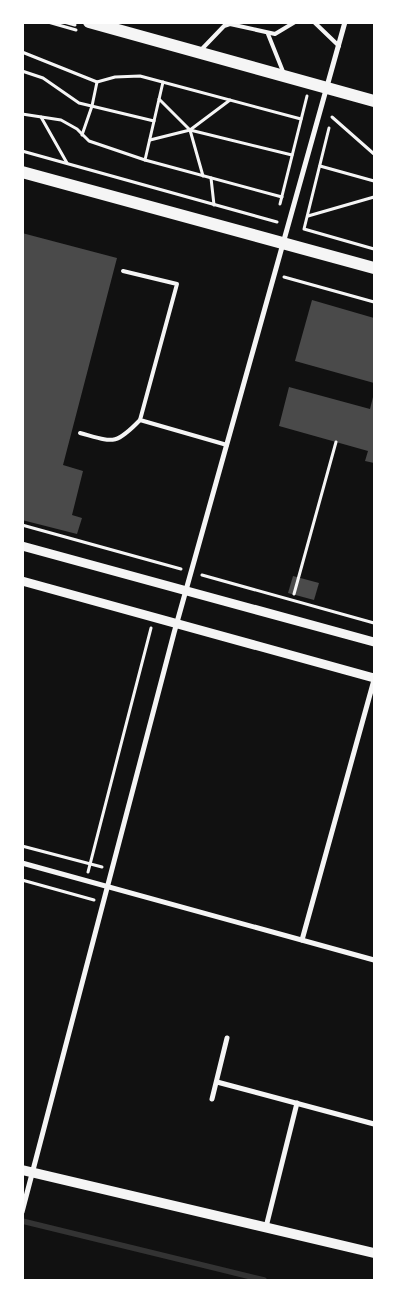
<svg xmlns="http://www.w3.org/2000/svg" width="397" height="1303" viewBox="0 0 397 1303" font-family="'Public Sans',sans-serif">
	<rect width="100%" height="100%" fill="#111"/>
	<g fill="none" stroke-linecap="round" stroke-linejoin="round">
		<!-- stream -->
		<path stroke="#333" stroke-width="5.5" d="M22,1221l242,59"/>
	</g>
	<!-- building -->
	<g fill="#4a4a4a">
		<path d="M22,233l95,25 -54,207 20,6 -11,44 10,3 -5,16 -55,-14z"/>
		<path d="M312,300l62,18v65l-79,-22z"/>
		<path d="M289,387l81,22 4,-16v70l-9,-2 3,-10 -89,-25z"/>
		<path d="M293,576l26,7 -5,17 -26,-7z"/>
	</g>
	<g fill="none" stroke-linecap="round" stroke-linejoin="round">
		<!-- path -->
		<g stroke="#f5f5f5" stroke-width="3">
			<path d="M48,22l28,8"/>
			<path d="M64,22l11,3"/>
			<path d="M22,52l75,30 18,-5 25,-1 161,43"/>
			<path d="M22,71l21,7 36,25 75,18 9,-39"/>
			<path d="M159,99l31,31 13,46"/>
			<path d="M22,114l39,6 16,9 12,12 56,19"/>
			<path d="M41,117l26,46"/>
			<path d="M332,117l42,37"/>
			<path d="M154,121l-9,39 137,37"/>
			<path d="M329,128l-25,101 70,20"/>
			<path d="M190,130l40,-30"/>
			<path d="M82,135l10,-29 5,-24"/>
			<path d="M150,140l40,-10 102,25"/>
			<path d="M22,151l255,71"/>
			<path d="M320,166l54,15"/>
			<path d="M211,178l3,27"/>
			<path d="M280,204l27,-108"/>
			<path d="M308,216l66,-19"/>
			<path d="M284,277l90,25"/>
			<path d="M22,525l159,44"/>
			<path d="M202,575l172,48"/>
			<path d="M294,594l42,-152"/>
			<path d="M22,846l80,21"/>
			<path d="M88,872l63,-244"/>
			<path d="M22,880l72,20"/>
		</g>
		<!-- service -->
		<g stroke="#f5f5f5" stroke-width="4">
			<path d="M314,22l25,24"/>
			<path d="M268,34l16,40"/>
			<path d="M200,51l24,-25 6,-2 45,10 20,-12"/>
			<path d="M123,271l54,13 -37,136 87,25"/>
			<path d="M80,433c33,9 35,13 60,-13"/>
		</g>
		<!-- minor -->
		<g stroke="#f5f5f5" stroke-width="5">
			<path d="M22,863l352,97"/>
			<path d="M302,940l72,-260"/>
			<path d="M217,1082l157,42"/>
			<path d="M212,1099l15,-61"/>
			<path d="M22,1212l152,-579 171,-611"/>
			<path d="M266,1227l31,-124"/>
		</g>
		<!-- tertiary -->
		<g stroke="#f5f5f5" stroke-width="9">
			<path d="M22,546l352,96"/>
			<path d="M22,581l352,97"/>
		</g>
		<!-- secondary -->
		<path stroke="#f5f5f5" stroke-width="10" d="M22,1170l352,83"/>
		<!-- primary -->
		<g stroke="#f5f5f5" stroke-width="12">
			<path d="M89,22l285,79"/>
			<path d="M22,172l352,96"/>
		</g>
	</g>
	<!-- border -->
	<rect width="397" height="1303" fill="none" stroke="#ffffff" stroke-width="48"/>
</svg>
